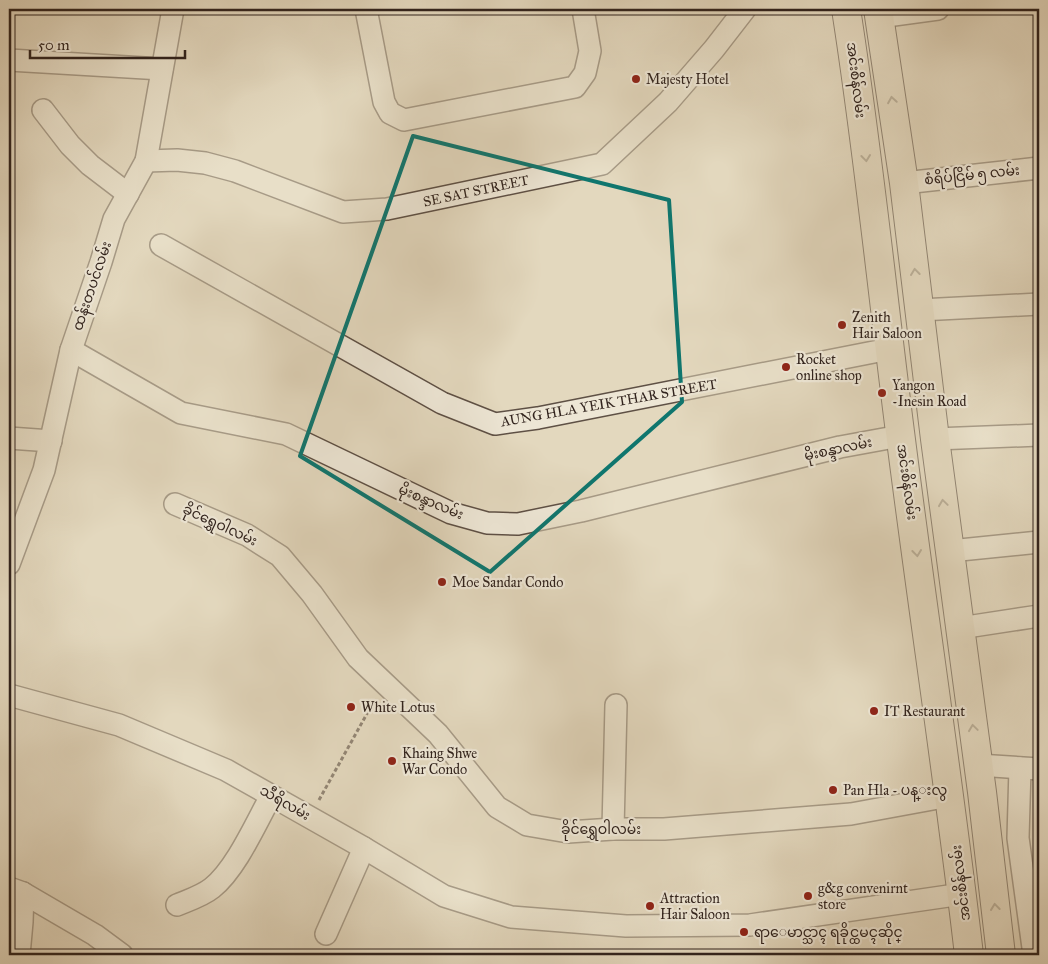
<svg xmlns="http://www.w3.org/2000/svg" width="1048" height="964" viewBox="0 0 1048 964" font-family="'IM FELL Great Primer','Noto Sans Myanmar',serif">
	<rect width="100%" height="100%" fill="#e3d8be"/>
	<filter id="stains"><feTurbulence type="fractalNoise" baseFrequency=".004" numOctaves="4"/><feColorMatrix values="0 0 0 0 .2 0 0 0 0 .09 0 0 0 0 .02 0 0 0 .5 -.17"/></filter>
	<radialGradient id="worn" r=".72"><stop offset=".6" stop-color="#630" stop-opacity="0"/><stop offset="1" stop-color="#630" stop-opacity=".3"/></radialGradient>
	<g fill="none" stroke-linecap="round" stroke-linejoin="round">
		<defs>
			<g id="minor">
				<path d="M366,9l18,93 6,11 14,7 171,-33 10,-14 5,-22 -7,-42"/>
				<path d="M879,17l59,-8"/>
				<path d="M9,60l153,9"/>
				<path d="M43,110l27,35 20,20 38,29"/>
				<path d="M146,161l31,-1 28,3 30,8 108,41 44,-3 215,-45 66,-62 46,-53 31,-40"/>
				<path d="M904,183l135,-15"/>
				<path d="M161,245l281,158 53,21 43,-6 351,-69"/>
				<path d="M920,310l119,-6"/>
				<path d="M71,350l110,63 105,21 165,79 36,10 31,1 63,-13 259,-64 60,-11"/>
				<path d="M9,438l42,3"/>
				<path d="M935,439l104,-4"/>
				<path d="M175,504l72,31 33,21 32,38 46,64 80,76 59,73 30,18 41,7 45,-3h51l187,-15 98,-18"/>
				<path d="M950,551l89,-9"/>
				<path d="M9,564l35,-94 27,-120 30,-88 13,-43 32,-58 27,-152"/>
				<path d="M960,628l79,-12"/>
				<path d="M9,695l110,30 107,45 138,78 80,48 67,21 115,9 124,-1 212,-31"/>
				<path d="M978,765l61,4"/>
				<path d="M1020,768l-2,70 16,117"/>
				<path d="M613,829l3,-124"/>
				<path d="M9,888l14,5 72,42 27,20"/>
				<path d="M177,905c12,-5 25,-9 35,-17 24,-19 44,-65 59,-92"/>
				<path d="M326,934l38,-86"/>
				<path d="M19,955l3,-33 1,-29"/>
			</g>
			<g id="major">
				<path d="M846,9c22,140 36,282 54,423 22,175 49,349 69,523"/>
				<path d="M878,9l26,174 31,256 47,353 19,163"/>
			</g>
		</defs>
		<!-- minor casing -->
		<use href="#minor" stroke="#5e5045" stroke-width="24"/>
		<!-- major casing -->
		<use href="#major" stroke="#31231d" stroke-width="30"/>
		<!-- path -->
		<path stroke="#31231d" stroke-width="3" stroke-dasharray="4 2.5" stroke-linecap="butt" d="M319,800l55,-99"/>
		<!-- minor -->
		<use href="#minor" stroke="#ede6d5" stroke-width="21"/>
		<!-- major -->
		<use href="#major" stroke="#e3d8be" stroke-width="28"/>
	</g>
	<!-- one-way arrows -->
	<defs><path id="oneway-chevron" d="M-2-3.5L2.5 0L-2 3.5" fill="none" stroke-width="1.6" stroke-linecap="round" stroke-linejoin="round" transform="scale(1.25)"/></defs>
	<g stroke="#8a7e6e">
		<use href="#oneway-chevron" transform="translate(892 100) rotate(-99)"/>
		<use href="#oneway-chevron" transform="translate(866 158) rotate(83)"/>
		<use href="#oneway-chevron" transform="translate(915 272) rotate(-97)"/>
		<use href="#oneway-chevron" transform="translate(943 503) rotate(-98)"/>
		<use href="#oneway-chevron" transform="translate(917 553) rotate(83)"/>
		<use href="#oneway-chevron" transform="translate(973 728) rotate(-98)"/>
		<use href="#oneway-chevron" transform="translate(995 907) rotate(-97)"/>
	</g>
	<!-- marked area -->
	<path d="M0 0H1048V964H0ZM413,136l256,64 13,202 -192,170 -190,-116z" fill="#e3d8be" fill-opacity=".55" fill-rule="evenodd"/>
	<path fill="none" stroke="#0f766e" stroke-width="4" stroke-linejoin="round" d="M413,136l256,64 13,202 -192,170 -190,-116z"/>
	<!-- markers -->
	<g fill="#8f2418" stroke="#ede6d5" stroke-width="2">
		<circle cx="636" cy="79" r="5"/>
		<circle cx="842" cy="325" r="5"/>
		<circle cx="786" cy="367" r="5"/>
		<circle cx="882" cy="393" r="5"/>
		<circle cx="442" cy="582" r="5"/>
		<circle cx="351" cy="707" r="5"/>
		<circle cx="874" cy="711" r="5"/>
		<circle cx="392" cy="761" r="5"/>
		<circle cx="833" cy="790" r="5"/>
		<circle cx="808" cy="896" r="5"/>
		<circle cx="650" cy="906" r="5"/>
		<circle cx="744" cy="932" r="5"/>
	</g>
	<g text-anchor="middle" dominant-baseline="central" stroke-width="4.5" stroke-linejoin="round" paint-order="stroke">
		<!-- poi labels -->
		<g font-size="14" fill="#31231d" stroke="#ede6d5" text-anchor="start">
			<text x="646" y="79">Majesty Hotel</text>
			<text x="852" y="317">Zenith<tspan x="852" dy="16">Hair Saloon</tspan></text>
			<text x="796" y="359">Rocket<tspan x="796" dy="16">online shop</tspan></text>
			<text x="892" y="385">Yangon<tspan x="892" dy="16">-Inesin Road</tspan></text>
			<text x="452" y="582">Moe Sandar Condo</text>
			<text x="361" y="707">White Lotus</text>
			<text x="884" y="711">IT Restaurant</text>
			<text x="402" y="753">Khaing Shwe<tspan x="402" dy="16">War Condo</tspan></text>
			<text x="843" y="790">Pan Hla - ပန္းလွ</text>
			<text x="818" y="888">g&amp;g convenirnt<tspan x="818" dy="16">store</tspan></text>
			<text x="660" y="898">Attraction<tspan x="660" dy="16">Hair Saloon</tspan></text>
			<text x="754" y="932">ရာေမာင္သာၚ ရခိုင္ထမင္ၚဆိုင္</text>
		</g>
		<!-- street labels -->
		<g font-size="14" fill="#31231d" stroke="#ede6d5">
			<text transform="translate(856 80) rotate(83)">အင်းစိန်လမ်း</text>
			<text transform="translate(972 175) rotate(-6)">စံရိပ်ငြိမ် ၅ လမ်း</text>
			<text transform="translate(476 191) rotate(-12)">SE SAT STREET</text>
			<text transform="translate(92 286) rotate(-71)">ထန်းတပင်လမ်း</text>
			<text transform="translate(609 403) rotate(-10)">AUNG HLA YEIK THAR STREET</text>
			<text transform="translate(838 449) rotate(-12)">မိုးစန္ဒာလမ်း</text>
			<text transform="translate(907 482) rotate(82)">အင်းစိန်လမ်း</text>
			<text transform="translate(431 502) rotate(23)">မိုးစန္ဒာလမ်း</text>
			<text transform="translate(220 525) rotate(25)">ခိုင်ရွှေဝါလမ်း</text>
			<text transform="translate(285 803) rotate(30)">သီရိလမ်း</text>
			<text x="601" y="829">ခိုင်ရွှေဝါလမ်း</text>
			<text transform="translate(961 883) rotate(-97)">အင်းစိန်လမ်း</text>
		</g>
	</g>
	<!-- margin -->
	<rect width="1048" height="964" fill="none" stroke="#e3d8be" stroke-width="30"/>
	<rect x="10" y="10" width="1028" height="944" fill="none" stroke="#31231d" stroke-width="2.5"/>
	<rect x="15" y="15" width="1018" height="934" fill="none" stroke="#31231d"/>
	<!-- scale -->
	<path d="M30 50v8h155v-8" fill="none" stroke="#31231d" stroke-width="2.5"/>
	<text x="38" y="50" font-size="15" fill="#31231d" stroke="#ede6d5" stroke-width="4" paint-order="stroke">50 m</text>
	<rect width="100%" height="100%" filter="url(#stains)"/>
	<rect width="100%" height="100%" fill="url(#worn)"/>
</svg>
